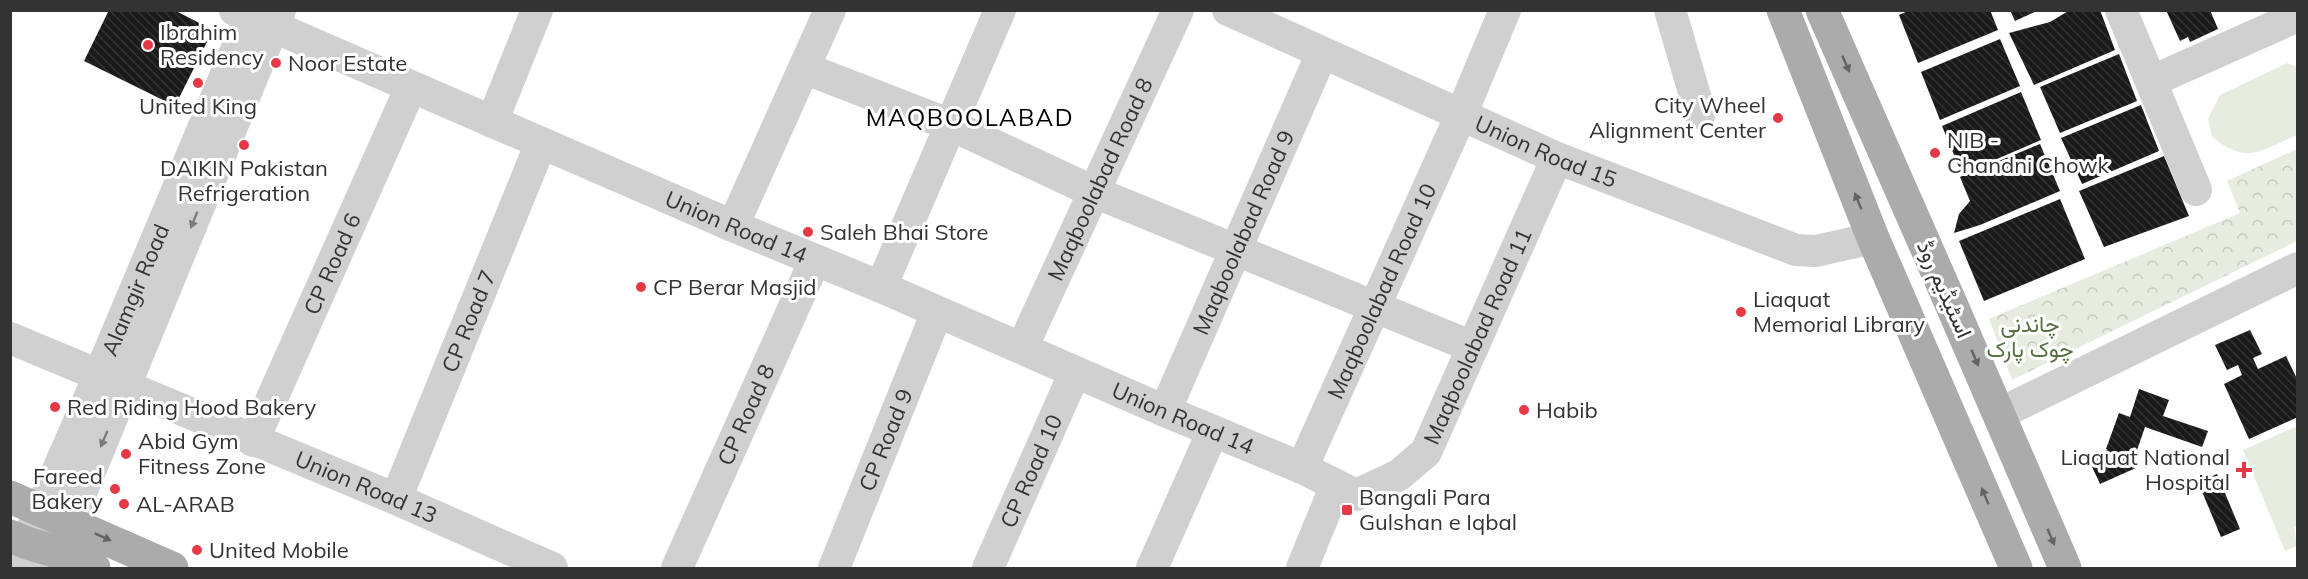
<svg xmlns="http://www.w3.org/2000/svg" width="2308" height="579" viewBox="0 0 2308 579" font-family="Mulish,Vazirmatn,sans-serif">
	<defs>
		<pattern id="park-crowns" width="20" height="18" patternUnits="userSpaceOnUse" patternTransform="scale(1.5)"><rect width="20" height="18" fill="#e6ecdf"/><path d="M2 6a3 3 0 1 1 6 0M12 15a3 3 0 1 1 6 0" fill="none" stroke="#c6cbc0"/></pattern>
		<pattern id="building-back-hatch" width="6" height="6" patternUnits="userSpaceOnUse" patternTransform="scale(1.5)"><rect width="6" height="6" fill="#1a1a1a"/><path d="M-1 5l2 2M0 0l6 6M5-1l2 2" fill="none" stroke="#333"/></pattern>
	</defs>
	<rect width="100%" height="100%" fill="#fff"/>
	<!-- green -->
	<g fill="#e6ecdf">
		<path d="M2287,63l10,4v68c-37,16 -49,30 -85,2l-4,-18 12,-24z"/>
		<path d="M2297,426l1,100 -4,1 3,19 -12,5 -42,-101z"/>
	</g>
	<!-- park -->
	<path fill="url(#park-crowns)" d="M2297,149v92l-285,139 -23,-61 251,-106 -13,-32z"/>
	<!-- building -->
	<g fill="url(#building-back-hatch)">
		<path d="M109,10h65l39,20 -38,76 -91,-45z"/>
		<path d="M1910,10h80l8,20 -80,33 -19,-48z"/>
		<path d="M2010,10h29l-24,11z"/>
		<path d="M2070,10h30l15,40 -81,35 -25,-52 41,-11z"/>
		<path d="M2166,10h44l8,19 -28,13 -2,-5 -8,4z"/>
		<path d="M2000,39l20,47 -80,34 -19,-48z"/>
		<path d="M2119,54l18,47 -77,32 -20,-46z"/>
		<path d="M2021,92l20,48 -79,34 -20,-48z"/>
		<path d="M2141,105l18,46 -77,33 -21,-46z"/>
		<path d="M2040,144l20,47 -80,34 -26,8 5,-19 11,-13 -10,-24z"/>
		<path d="M2164,156l25,60 -85,31 -25,-56z"/>
		<path d="M2060,199l25,60 -101,42 -25,-60z"/>
		<path d="M2250,330l12,24 -9,4 5,11 28,-13 12,25v36l-49,22 -25,-55 18,-9 -4,-10 -11,5 -12,-25z"/>
		<path d="M2139,389l30,11 -6,16 45,15 -6,16 -57,-20 -11,32 4,8 -38,17 -12,-26 20,-8 -2,-1 13,-36 11,4z"/>
		<path d="M2217,474l23,55 -19,8 -23,-55z"/>
	</g>
	<g fill="none" stroke-linecap="round" stroke-linejoin="round">
		<!-- minor -->
		<g stroke="#d0d0d0" stroke-width="32">
			<path id="s1" d="M235,10l498,216 148,61 284,124 137,57 54,27 43,-20 27,-23 131,-294"/>
			<path id="s2" d="M1228,10l329,148 239,92 20,1 57,-13"/>
			<path d="M1670,10l30,103"/>
			<path d="M2121,10l75,180"/>
			<path d="M804,68l147,57 143,67 379,155"/>
			<path d="M2152,81l146,-65"/>
			<path d="M492,122l45,-112"/>
			<path d="M733,226l97,-216"/>
			<path d="M881,287l119,-277"/>
			<path id="s3" d="M10,338l386,161 156,69"/>
			<path id="s4" d="M1022,348l156,-338"/>
			<path id="s5" d="M1165,411l157,-358"/>
			<path d="M1999,414l299,-146"/>
			<path id="s6" d="M253,441l158,-354"/>
			<path id="s7" d="M1302,468l159,-353 44,-105"/>
			<path id="s8" d="M396,499l145,-356"/>
			<path id="s9" d="M15,568l84,-192 154,-366"/>
			<path d="M46,568l23,-46 211,-512"/>
			<path id="s10" d="M677,568l138,-308"/>
			<path id="s11" d="M834,568l103,-256"/>
			<path id="s12" d="M988,568l87,-196"/>
			<path d="M1152,568l61,-137"/>
			<path d="M1302,568l34,-83"/>
		</g>
		<!-- major -->
		<g stroke="#ababab" stroke-width="33">
			<path d="M1783,10l90,228 143,330"/>
			<path d="M1822,10l130,296 113,262"/>
			<path d="M10,497l162,71"/>
			<path d="M10,536l17,7 27,8 40,17"/>
		</g>
	</g>
	<!-- one-way arrows -->
	<defs><path id="oneway-solid" d="M-6-.8H1V-3.2L6.5 0L1 3.2V.8H-6Z" transform="scale(1.5)"/></defs>
	<g fill="#636363">
		<use href="#oneway-solid" transform="translate(1846 64) rotate(66)"/>
		<use href="#oneway-solid" transform="translate(1858 201) rotate(-112)"/>
		<use href="#oneway-solid" transform="translate(1975 358) rotate(67)"/>
		<use href="#oneway-solid" transform="translate(1985 496) rotate(-113)"/>
		<use href="#oneway-solid" transform="translate(103 537) rotate(24)"/>
		<use href="#oneway-solid" transform="translate(2051 537) rotate(67)"/>
	</g>
	<g fill="#7a7a7a">
		<use href="#oneway-solid" transform="translate(194 220) rotate(112)"/>
		<use href="#oneway-solid" transform="translate(104 439) rotate(113)"/>
	</g>
	<!-- markers -->
	<g fill="#e63946" stroke="#fff" stroke-width="2">
		<circle cx="148" cy="45" r="6"/>
		<circle cx="276" cy="63" r="6"/>
		<circle cx="198" cy="83" r="6"/>
		<circle cx="1778" cy="118" r="6"/>
		<circle cx="244" cy="145" r="6"/>
		<circle cx="1935" cy="153" r="6"/>
		<circle cx="808" cy="232" r="6"/>
		<circle cx="641" cy="287" r="6"/>
		<circle cx="1741" cy="312" r="6"/>
		<circle cx="55" cy="407" r="6"/>
		<circle cx="1524" cy="410" r="6"/>
		<circle cx="126" cy="454" r="6"/>
		<path d="M2241 461h6v6h6v6h-6v6h-6v-6h-6v-6h6z"/>
		<circle cx="115" cy="489" r="6"/>
		<circle cx="124" cy="504" r="6"/>
		<rect x="1341" y="504" width="12" height="12" rx="3"/>
		<circle cx="197" cy="550" r="6"/>
	</g>
	<g text-anchor="middle" dominant-baseline="central" stroke-width="6" stroke-linejoin="round" paint-order="stroke">
		<!-- poi labels -->
		<g font-size="22" fill="#333" stroke="#fff" text-anchor="start">
			<text x="160" y="32">Ibrahim<tspan x="160" dy="25">Residency</tspan></text>
			<text x="288" y="63">Noor Estate</text>
			<text x="1766" y="105" text-anchor="end">City Wheel<tspan x="1766" dy="25">Alignment Center</tspan></text>
			<text x="198" y="106" text-anchor="middle">United King</text>
			<text x="1947" y="140">NIB -<tspan x="1947" dy="25">Chandni Chowk</tspan></text>
			<text x="244" y="168" text-anchor="middle">DAIKIN Pakistan<tspan x="244" dy="25">Refrigeration</tspan></text>
			<text x="820" y="232">Saleh Bhai Store</text>
			<text x="653" y="287">CP Berar Masjid</text>
			<text x="1753" y="299">Liaquat<tspan x="1753" dy="25">Memorial Library</tspan></text>
			<text x="67" y="407">Red Riding Hood Bakery</text>
			<text x="1536" y="410">Habib</text>
			<text x="138" y="441">Abid Gym<tspan x="138" dy="25">Fitness Zone</tspan></text>
			<text x="2230" y="457" text-anchor="end">Liaquat National<tspan x="2230" dy="25">Hospital</tspan></text>
			<text x="103" y="476" text-anchor="end">Fareed<tspan x="103" dy="25">Bakery</tspan></text>
			<text x="1359" y="497">Bangali Para<tspan x="1359" dy="25">Gulshan e Iqbal</tspan></text>
			<text x="136" y="504">AL-ARAB</text>
			<text x="209" y="550">United Mobile</text>
		</g>
		<!-- street labels -->
		<g font-size="22" fill="#333" stroke="#fff">
			<text stroke="none"><textPath href="#s2" startOffset="348">Union Road 15</textPath></text>
			<text stroke="none"><textPath href="#s4" startOffset="186">Maqboolabad Road 8</textPath></text>
			<text stroke="none"><textPath href="#s1" startOffset="546">Union Road 14</textPath></text>
			<text stroke="none"><textPath href="#s5" startOffset="195">Maqboolabad Road 9</textPath></text>
			<text stroke="none"><textPath href="#s6" startOffset="194">CP Road 6</textPath></text>
			<text transform="translate(1945 289) rotate(66)">اسٹیڈیم روڈ</text>
			<text stroke="none"><textPath href="#s9" startOffset="303">Alamgir Road</textPath></text>
			<text stroke="none"><textPath href="#s7" startOffset="194">Maqboolabad Road 10</textPath></text>
			<text stroke="none"><textPath href="#s8" startOffset="192">CP Road 7</textPath></text>
			<text stroke="none"><textPath href="#s1" startOffset="1431">Maqboolabad Road 11</textPath></text>
			<text stroke="none"><textPath href="#s10" startOffset="168">CP Road 8</textPath></text>
			<text stroke="none"><textPath href="#s1" startOffset="1032">Union Road 14</textPath></text>
			<text stroke="none"><textPath href="#s11" startOffset="138">CP Road 9</textPath></text>
			<text stroke="none"><textPath href="#s12" startOffset="106">CP Road 10</textPath></text>
			<text stroke="none"><textPath href="#s3" startOffset="386">Union Road 13</textPath></text>
		</g>
		<!-- park labels -->
		<g font-size="22" fill="#56703f" stroke="#fff">
			<text x="2030" y="324">چاندنی<tspan x="2030" dy="25">چوک پارک</tspan></text>
		</g>
		<!-- neighbourhood labels -->
		<g font-size="24" letter-spacing="1.5" fill="#000" stroke="#fff">
			<text x="970" y="117">MAQBOOLABAD</text>
		</g>
	</g>
	<!-- border -->
	<rect width="2308" height="579" fill="none" stroke="#333333" stroke-width="24"/>
</svg>
